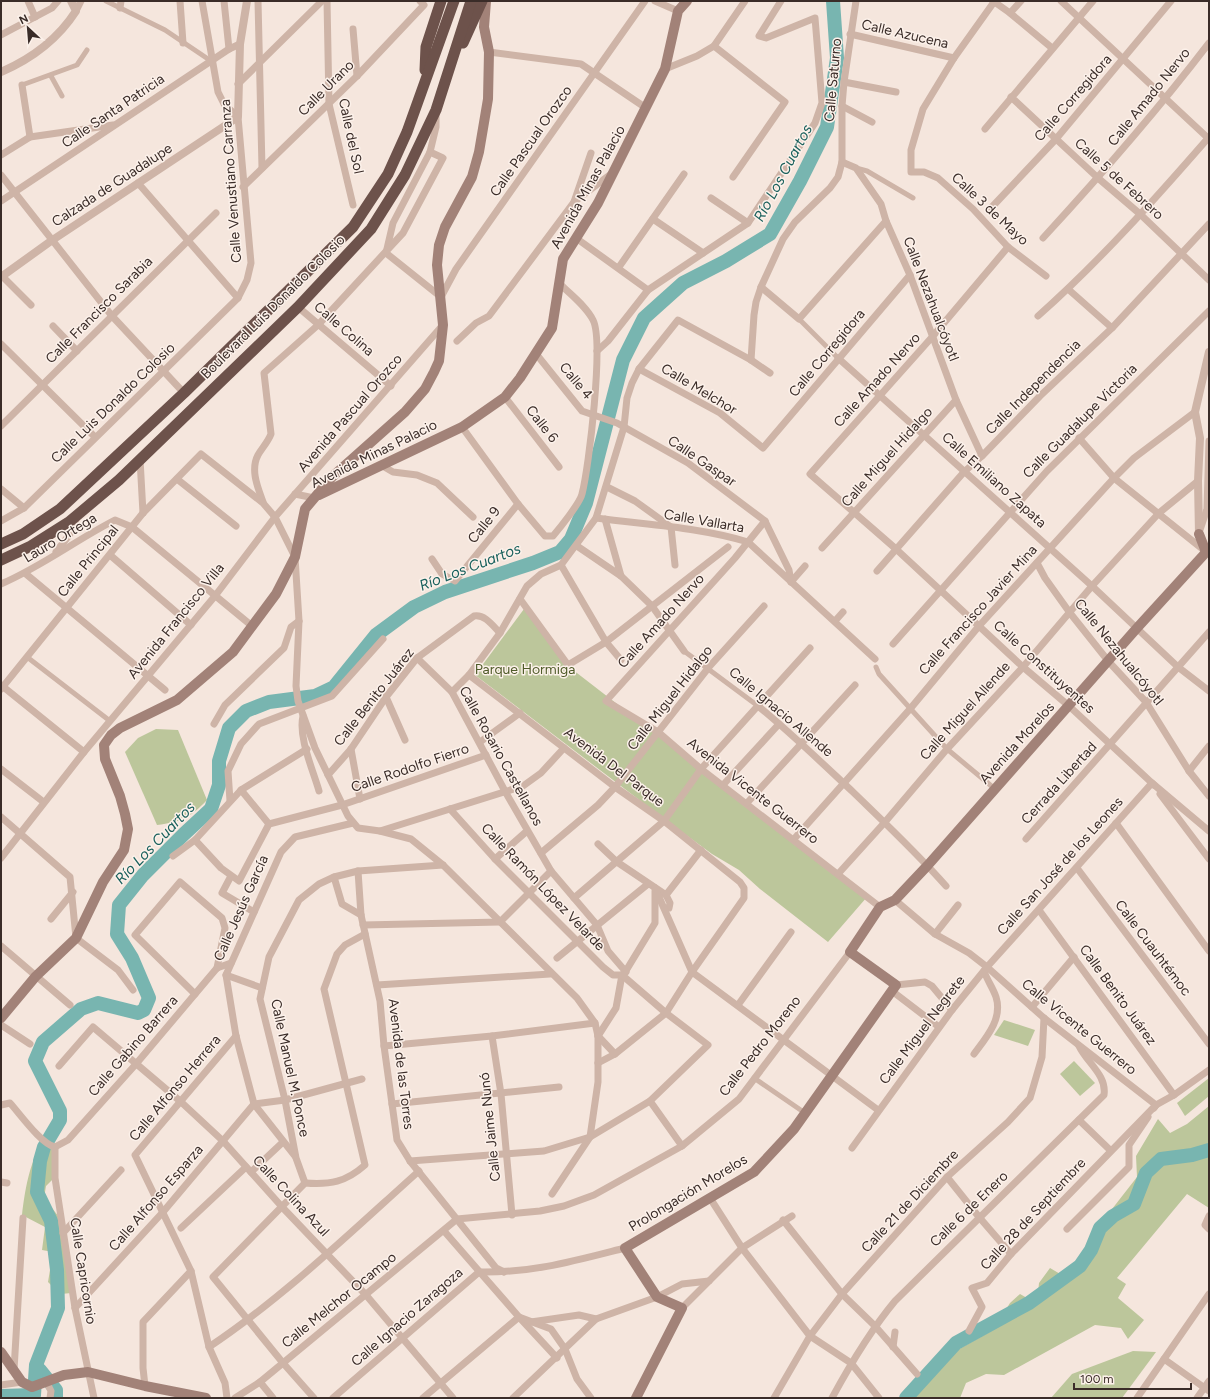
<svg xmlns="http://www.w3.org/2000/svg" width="1210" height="1399" viewBox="0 0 1210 1399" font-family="Figtree,sans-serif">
	<rect width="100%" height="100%" fill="#f5e6dd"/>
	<!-- green -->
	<g fill="#bcc69b">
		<path d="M524,609l40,54 303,234 -39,45 -68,-53 -21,-19 -27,-16 -49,-36 -188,-143z"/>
		<path d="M156,729l22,1 29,70c-17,18 -26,22 -50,25l-32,-73 13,-14z"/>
		<path d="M1004,1020l31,10 -7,16 -34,-11z"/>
		<path d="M1074,1061l21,22 -15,13 -20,-22z"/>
		<path d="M1209,1078v18l-24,20 -8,-13z"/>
		<path d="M1209,1106v102l-22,-14 -70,84 9,6 -8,14 26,22 -16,19 -7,-11 -26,-3 -91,50 -18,-1 -20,9 -6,15h-48l40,-45 41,-23 17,-27 10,-9 7,4 11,-5 1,-10 11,-15 17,10 12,-14 19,-37 39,-50 -1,-21 22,-37 12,14 17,-9z"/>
		<path d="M43,1143l11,6 1,28 -9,9 -2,12 15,19 12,76 -19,2v-9l-4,-4 5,-30 -11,-2 3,-23 -23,-12c3,-24 7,-53 21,-72z"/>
		<path d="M1133,1351l23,1 -34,46h-71l21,-24z"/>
	</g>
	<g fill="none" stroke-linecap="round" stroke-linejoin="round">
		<!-- river -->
		<g stroke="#78b5b0" stroke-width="14">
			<path d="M40,1370l16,20v8"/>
			<path d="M1,1396l33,-1 2,-30 22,-57 -1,-38 -6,-49 -14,-29 3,-31 4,-14 16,-27v-9l-25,-50 8,-19 38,-33 17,-6 40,10 6,-3 5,-12 -17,-40 -15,-24 2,-29 24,-30 41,-41 27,-25 8,-24v-24l10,-33 17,-17 23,-9 46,-6 19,-9 42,-52 38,-28 31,-15 88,-29 27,-11 11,-13 15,-36 37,-143 21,-42 39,-35 43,-22 44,-27 30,-53 27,-54 10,-69 -4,-57"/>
			<path d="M906,1398l50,-55 73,-40 51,-37 11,-16 9,-22 13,-12 21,-12 12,-31 15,-14 31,-4 17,-5"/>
		</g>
		<!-- pedestrian -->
		<g stroke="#ceb4a7" stroke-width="5">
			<path d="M106,1l59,29 46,31"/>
			<path d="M51,76l11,20"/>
			<path d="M22,85l55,-20 10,-15"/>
			<path d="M856,168l11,3 46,27"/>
			<path d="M799,319l39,39"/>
			<path d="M684,651l74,55"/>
			<path d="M27,657l83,64"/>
			<path d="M876,667l3,7 68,75 48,40"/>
			<path d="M754,1078l51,35"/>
		</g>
		<!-- minor -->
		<g stroke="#ceb4a7" stroke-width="7">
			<path d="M28,1l7,16"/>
			<path d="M180,1l3,42"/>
			<path d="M224,1l5,48"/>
			<path d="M258,1l4,167"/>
			<path d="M327,1l2,103 24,101"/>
			<path d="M655,1l23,10"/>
			<path d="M993,1l17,12 42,35"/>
			<path d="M1061,1l148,138"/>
			<path d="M994,2l-40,56 -31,51 -12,41v22h13l14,6 35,31 35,38 38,29"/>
			<path d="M120,8l1,-7"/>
			<path d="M76,11l5,-10"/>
			<path d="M1010,13l11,-12"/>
			<path d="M353,29l4,47"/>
			<path d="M850,34l104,24"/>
			<path d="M1,35l51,-27 6,-7"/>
			<path d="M714,46l71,56 -52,75"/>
			<path d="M489,52l92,12 65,44"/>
			<path d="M665,69l32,-13 17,-10 31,-45"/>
			<path d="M844,82l52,10"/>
			<path d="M238,84l84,-83"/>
			<path d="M22,85l8,52"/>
			<path d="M1011,97l87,81 42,36 69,66"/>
			<path d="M842,106l30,16"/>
			<path d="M436,113v14l-6,25 -37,71 -7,30 55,44 15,-28 189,-268"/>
			<path d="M985,129l108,-128"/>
			<path d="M1,155l29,-18 83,-12"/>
			<path d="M842,162l14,6 25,36 5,17 24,54 46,125 26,56"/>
			<path d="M1,175l111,141 72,77"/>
			<path d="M138,183l100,115"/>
			<path d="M243,187l114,-111 67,-71 -4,-4"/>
			<path d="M711,198l37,25"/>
			<path d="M1,201l228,-152 11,-5"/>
			<path d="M574,202l17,-49"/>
			<path d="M991,208l65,-69 115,-138"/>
			<path d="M653,219l50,34"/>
			<path d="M576,238l72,52"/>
			<path d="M1043,238c58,-63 114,-127 166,-195"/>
			<path d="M1008,247l-75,89 -123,138 86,75 127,118 46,39 83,77 57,48"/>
			<path d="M619,267l65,-93"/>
			<path d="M2,276l29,29"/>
			<path d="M761,287l38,32 87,-98"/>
			<path d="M1068,289l44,39"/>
			<path d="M298,307l93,79"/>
			<path d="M1038,316c62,-55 117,-117 171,-179"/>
			<path d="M53,326l24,25"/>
			<path d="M457,341l19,-18 13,-7 85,-114 37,-28"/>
			<path d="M1,344l94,93"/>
			<path d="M597,351l11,-10 40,-51 100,-67 67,-100 7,-20 -7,-85 -49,20 -7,-2 22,-35"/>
			<path d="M537,355l45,56 35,12 71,40 77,58 24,49 2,12"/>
			<path d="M838,358l254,228 86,81 31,24"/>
			<path d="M751,360l3,-45 2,-13 5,-15 22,-48 12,-17 35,-34 8,-11 4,-15v-56l2,-24 12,-81"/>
			<path d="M639,369l81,44 43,35 147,-173"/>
			<path d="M505,397l54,70"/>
			<path d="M1,426l215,-213"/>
			<path d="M462,427l56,77 27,32h8c6,-7 27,-33 29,-42 7,-27 22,-153 11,-174 -7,-14 -22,-25 -33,-36"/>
			<path d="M1079,438l35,40 91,73"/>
			<path d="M140,459l3,54"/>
			<path d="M381,465l12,7 24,3 20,8 36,34"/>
			<path d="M177,479l59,47"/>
			<path d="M607,487l28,14 36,26 4,38"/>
			<path d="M1,489l23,19"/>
			<path d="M295,494l19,4"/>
			<path d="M263,502c-5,-14 -13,-32 -5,-47 4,-7 10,-13 13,-21l-7,-61 54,-48 85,-92 40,-75 -13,-6"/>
			<path d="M596,518c51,7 103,9 152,24l127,117"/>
			<path d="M605,519l16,57"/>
			<path d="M1,521l23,-13 214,-210 9,-18 4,-17 -13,-146 -14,-13 -6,-12 -16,-91"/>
			<path d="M765,521l-30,37 -129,143 52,31 43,37 179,138"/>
			<path d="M1200,530l7,-21 2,-68"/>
			<path d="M577,546l44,30 31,30 32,45"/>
			<path d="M822,548l134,-148"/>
			<path d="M56,552l14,-18 7,-17"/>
			<path d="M110,555l81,70"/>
			<path d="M432,559l10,15 13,7 63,-77"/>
			<path d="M1037,563l8,15 25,35 39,49 37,40 43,69 20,25"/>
			<path d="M561,565l45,77 15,18"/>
			<path d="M877,571l87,-99 18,-16 58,-60 72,-68 97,-104"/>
			<path d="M26,574l139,116"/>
			<path d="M791,582l14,-16"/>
			<path d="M1,584c40,-17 75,-44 114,-64l17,7 120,99"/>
			<path d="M520,599l48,66 38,-23 122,-95"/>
			<path d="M835,621l8,-9"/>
			<path d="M893,644l154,-173 162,-160"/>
			<path d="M417,658l35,34 54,101 45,78 46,54 11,26 18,21"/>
			<path d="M469,675l146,112 49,34 76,61 4,6v10l-52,74 -26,41 -51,41 -17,9"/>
			<path d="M1,685l83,67"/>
			<path d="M1,689l142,-176 58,-59 62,49 12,14 20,40 4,64 -3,65 2,15 17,47 33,68 10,12 22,3 31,8 32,26 134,133 18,25 3,13 17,18"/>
			<path d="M452,692l17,-17 31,-42 27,-47 14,-12 20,-9 35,-47 28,-91 3,-29 5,-15 7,-14 39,-49 73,40 19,13"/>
			<path d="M386,697l19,43"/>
			<path d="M758,706c33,27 64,57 95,86 32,31 64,61 93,94"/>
			<path d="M303,716c-5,21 10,54 16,75"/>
			<path d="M214,724l11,-19 59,-57 7,-21 8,-6"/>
			<path d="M480,742l40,-29"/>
			<path d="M351,749l9,50"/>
			<path d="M1,769l40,31"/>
			<path d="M1189,771l20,-25"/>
			<path d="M328,775l23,-26 35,-52 31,-39 57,-42c11,-2 19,10 26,17"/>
			<path d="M723,785l56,-61"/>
			<path d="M241,790l28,34"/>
			<path d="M1160,794l49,65"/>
			<path d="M230,801l-2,-30 13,-27 18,-20 73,-28 51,-57"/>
			<path d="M747,803l108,-118"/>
			<path d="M450,809l45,50 108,108 10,8h9"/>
			<path d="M1,817l69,60 6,61 42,32 15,20"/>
			<path d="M1116,823l93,128"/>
			<path d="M380,831l143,-45 18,-13 23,-25"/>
			<path d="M794,839l116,-130 69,-83 135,-148 20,-20 61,-46"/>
			<path d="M1026,839l183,-207"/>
			<path d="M195,840l26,28 18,13 30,-57 73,-19 144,-50"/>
			<path d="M598,844l19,18 49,33 4,8 -1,5"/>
			<path d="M541,853l57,-48 17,-18 94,-120 55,-61"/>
			<path d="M173,856l22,-16 46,-50 66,-41"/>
			<path d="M1,858l83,-106 131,-156 60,-79 167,-191"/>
			<path d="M495,859l32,-28"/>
			<path d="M1077,868l132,176"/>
			<path d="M358,871l3,44 19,86 4,45 13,94 13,21 86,107 8,4"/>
			<path d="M838,874l47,-52 62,-73 76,-82 69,-81 67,-73 39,-32"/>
			<path d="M231,876l-9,17 32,19"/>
			<path d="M334,877l8,27 19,11"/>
			<path d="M655,888l37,84 186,138"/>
			<path d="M666,895l35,-45"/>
			<path d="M574,898l90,-77 37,-52 109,-121"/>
			<path d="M895,900l40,34 34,19 18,14 57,51 112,87"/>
			<path d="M1039,910l135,185"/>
			<path d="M51,919l22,-27"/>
			<path d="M363,925l137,-3 51,-51"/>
			<path d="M935,934l23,-29"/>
			<path d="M1,946l69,59"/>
			<path d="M557,958l91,-74"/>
			<path d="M624,974l31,-51v-32"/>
			<path d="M226,975l36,13"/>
			<path d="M377,985l173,-11"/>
			<path d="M896,985l29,-3 7,4 20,24"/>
			<path d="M892,991l47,36"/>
			<path d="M195,994l-60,-59 45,-53 42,36 3,10 -8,40"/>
			<path d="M738,1005l53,-73"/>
			<path d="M1032,1007l42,-50"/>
			<path d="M1,1025l29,19"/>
			<path d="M492,1036l9,58 11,121"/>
			<path d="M598,1036l18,-28 6,-33"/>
			<path d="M384,1046l108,-10 103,-13"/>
			<path d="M974,1054c12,-16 29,-35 22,-57 -3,-9 -9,-17 -12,-26"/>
			<path d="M59,1066l34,-39 87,74 43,40 60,67 83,87 87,103"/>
			<path d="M650,1101l32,45"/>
			<path d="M392,1104l167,-17"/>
			<path d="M1,1105l9,-2c10,11 32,42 45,44"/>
			<path d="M1154,1108l2,-3 18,-10 35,-25"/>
			<path d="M1079,1120l31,30"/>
			<path d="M55,1147l13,-7 68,-76 81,-96 14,-5"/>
			<path d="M55,1147v31l20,130 19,90"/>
			<path d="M852,1148l100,-138 35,-43 165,-184 2,2"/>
			<path d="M295,1156l-41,-52 -18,-68 -10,-61 55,-123 14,-15 58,-14"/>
			<path d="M410,1161l134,-10 46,-14 60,-36 58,-56 -42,-32 -44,-38"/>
			<path d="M251,1172l32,-30"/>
			<path d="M947,1177l32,40 32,37"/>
			<path d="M1,1182l6,1"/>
			<path d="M305,1183l-9,-25 -11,-58 -25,-101 9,-42 30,-57 20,-16 15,-7 24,-6 85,-6"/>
			<path d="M552,1194l38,-57 8,-55v-46"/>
			<path d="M710,1198l32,50 68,88 41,27 28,35"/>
			<path d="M1209,1216l-4,9 4,4"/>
			<path d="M783,1220l59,74 33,32 42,48"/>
			<path d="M181,1228l65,-61"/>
			<path d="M1067,1229l62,-62v-22l19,-28"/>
			<path d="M444,1231l75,86 38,41"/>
			<path d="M63,1233l58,-63"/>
			<path d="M75,1308l88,-96 91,-108 31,-4 77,-21"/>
			<path d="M682,1308l60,-60 50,-32"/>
			<path d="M531,1322l48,-7 17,4"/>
			<path d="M969,1331l13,-24 -10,-19 15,-5 24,-29 145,-149"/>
			<path d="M209,1347c76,-51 142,-115 210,-176"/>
			<path d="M893,1347l2,-15"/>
			<path d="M1164,1359l45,32"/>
			<path d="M14,1370l9,-152"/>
			<path d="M260,1382l13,16"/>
			<path d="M47,1383l4,8 -1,7"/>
			<path d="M1,1385l21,-3"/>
			<path d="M145,1386l-2,-18v-46l48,-51"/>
			<path d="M227,1398l-2,-15 -16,-36 -18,-76 -56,-116 101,-119"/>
			<path d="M235,1398l25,-16 197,-163 83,-8 24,-5 30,-11 88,-49 57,-47 111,-147"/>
			<path d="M314,1398l-31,-35 -70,-86 92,-94c25,2 41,-1 60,-18l-41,-176 13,-35 8,-9 20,-11"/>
			<path d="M333,1398l146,-126c54,1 95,-11 146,-24"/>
			<path d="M423,1398l96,-81 32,12 14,20 12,30 14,19"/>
			<path d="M513,1398l83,-79 61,-22 25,-13 27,-3"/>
			<path d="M774,1398l36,-62 32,-42 105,-117 61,-55 22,-24 12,-41 2,-39"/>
			<path d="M832,1398c19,-35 38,-67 63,-97l209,-206c3,-20 -17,-32 -25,-49"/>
			<path d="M1137,1398l72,-104"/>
			<path d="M1197,1398l12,-17"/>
		</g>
		<!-- tertiary -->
		<g stroke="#ceb4a7" stroke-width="8">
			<path d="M1,72c30,-13 57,-33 75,-61l-5,-10"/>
			<path d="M1,277l50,-36 187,-124 2,-73 7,-43"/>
			<path d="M1199,534l-1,-53 2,-43 -5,-26 14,-60"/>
		</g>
		<!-- secondary -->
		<g stroke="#a28278" stroke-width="10">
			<path d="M319,495l143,-68 43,-30 15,-19 32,-50 11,-69 35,-56 67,-134 13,-58 9,-10"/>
			<path d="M1199,534l7,18"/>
			<path d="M1,1018l35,-42 40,-38 27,-56 21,-32 4,-21 -3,-15 -5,-18 -15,-37 -1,-14 7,-10 9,-7 57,-28 56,-48 43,-58 19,-37 10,-48 27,-32 73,-65 20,-23 9,-17 5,-11 4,-36 -6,-60 2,-20 6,-18 27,-50 7,-25 9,-53 1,-47 -5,-25 2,-26"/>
			<path d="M1,1352l21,30 10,5 32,-12 24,-3 57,14 61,12"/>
			<path d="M636,1398l46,-90 -25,-11 -32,-49 129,-76 40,-43 102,-144 -46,-33 30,-45 15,-7 33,-35 209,-237 72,-79"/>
		</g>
		<!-- trunk -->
		<g stroke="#6d524b" stroke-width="11">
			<path d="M463,43l19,-42"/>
			<path d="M425,70l1,-23 15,-46"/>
			<path d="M1,544l22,-10 37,-25 124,-116 169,-166 35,-53 19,-42 47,-131"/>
			<path d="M1,560l30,-14 38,-24 50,-42 179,-173 73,-78 34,-54 31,-65 35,-109"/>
		</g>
	</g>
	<g text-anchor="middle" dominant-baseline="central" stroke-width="3" stroke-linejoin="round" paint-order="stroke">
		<!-- street labels -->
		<g font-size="14" fill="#3a2c28" stroke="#fcf1ea">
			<text transform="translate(905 34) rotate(13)">Calle Azucena</text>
			<text transform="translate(833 80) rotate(-85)">Calle Saturno</text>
			<text transform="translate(326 88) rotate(-45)">Calle Urano</text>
			<text transform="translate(1149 97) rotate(-51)">Calle Amado Nervo</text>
			<text transform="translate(1073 98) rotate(-49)">Calle Corregidora</text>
			<text transform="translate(113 111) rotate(-34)">Calle Santa Patricia</text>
			<text transform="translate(351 136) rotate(78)">Calle del Sol</text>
			<text transform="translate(531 141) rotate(-55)">Calle Pascual Orozco</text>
			<text transform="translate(1119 179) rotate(42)">Calle 5 de Febrero</text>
			<text transform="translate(231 181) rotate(-94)">Calle Venustiano Carranza</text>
			<text transform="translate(112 185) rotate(-33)">Calzada de Guadalupe</text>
			<text transform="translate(588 187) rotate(-61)">Avenida Minas Palacio</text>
			<text transform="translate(990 209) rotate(43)">Calle 3 de Mayo</text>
			<text transform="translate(931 299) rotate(69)">Calle Nezahualcóyotl</text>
			<text transform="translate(273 307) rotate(-45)">Boulevard Luis Donaldo Colosio</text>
			<text transform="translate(99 310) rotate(-45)">Calle Francisco Sarabia</text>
			<text transform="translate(344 329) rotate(41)">Calle Colina</text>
			<text transform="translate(827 353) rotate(-50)">Calle Corregidora</text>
			<text transform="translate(877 380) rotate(-48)">Calle Amado Nervo</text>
			<text transform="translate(576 381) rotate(50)">Calle 4</text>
			<text transform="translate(1033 387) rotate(-45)">Calle Independencia</text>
			<text transform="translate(699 389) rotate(31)">Calle Melchor</text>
			<text transform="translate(113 403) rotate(-44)">Calle Luis Donaldo Colosio</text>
			<text transform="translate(350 413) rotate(-49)">Avenida Pascual Orozco</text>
			<text transform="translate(1080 421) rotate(-45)">Calle Guadalupe Victoria</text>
			<text transform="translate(542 424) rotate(52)">Calle 6</text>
			<text transform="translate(374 454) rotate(-26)">Avenida Minas Palacio</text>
			<text transform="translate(887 457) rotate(-48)">Calle Miguel Hidalgo</text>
			<text transform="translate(702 461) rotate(34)">Calle Gaspar</text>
			<text transform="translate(994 480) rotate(42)">Calle Emiliano Zapata</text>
			<text transform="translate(704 521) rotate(10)">Calle Vallarta</text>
			<text transform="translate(484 525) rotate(-51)">Calle 9</text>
			<text transform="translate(60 538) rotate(-31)">Lauro Ortega</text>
			<text transform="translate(88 561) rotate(-51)">Calle Principal</text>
			<text transform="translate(978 610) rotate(-48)">Calle Francisco Javier Mina</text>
			<text transform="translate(176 621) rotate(-51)">Avenida Francisco Villa</text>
			<text transform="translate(661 621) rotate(-48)">Calle Amado Nervo</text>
			<text transform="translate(1119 652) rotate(51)">Calle Nezahualcóyotl</text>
			<text transform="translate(1044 667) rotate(42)">Calle Constituyentes</text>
			<text transform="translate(374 697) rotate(-52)">Calle Benito Juárez</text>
			<text transform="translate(670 698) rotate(-52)">Calle Miguel Hidalgo</text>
			<text transform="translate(965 711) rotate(-48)">Calle Miguel Allende</text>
			<text transform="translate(781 712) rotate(40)">Calle Ignacio Allende</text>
			<text transform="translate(1017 743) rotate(-48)">Avenida Morelos</text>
			<text transform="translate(501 756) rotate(61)">Calle Rosario Castellanos</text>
			<text transform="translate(614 767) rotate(37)">Avenida Del Parque</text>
			<text transform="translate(410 768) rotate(-19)">Calle Rodolfo Fierro</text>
			<text transform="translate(1059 783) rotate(-48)">Cerrada Libertad</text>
			<text transform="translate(753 791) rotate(38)">Avenida Vicente Guerrero</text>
			<text transform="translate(1060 866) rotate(-48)">Calle San José de los Leones</text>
			<text transform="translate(543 887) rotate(46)">Calle Ramón López Velarde</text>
			<text transform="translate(241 908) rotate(-66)">Calle Jesús García</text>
			<text transform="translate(1153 948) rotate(53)">Calle Cuauhtémoc</text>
			<text transform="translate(1118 995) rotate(54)">Calle Benito Juárez</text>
			<text transform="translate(1079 1027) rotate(39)">Calle Vicente Guerrero</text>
			<text transform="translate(922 1030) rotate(-53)">Calle Miguel Negrete</text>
			<text transform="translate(133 1046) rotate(-49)">Calle Gabino Barrera</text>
			<text transform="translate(760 1046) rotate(-52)">Calle Pedro Moreno</text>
			<text transform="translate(401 1064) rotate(83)">Avenida de las Torres</text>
			<text transform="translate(290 1068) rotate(78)">Calle Manuel M. Ponce</text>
			<text transform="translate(175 1088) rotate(-50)">Calle Alfonso Herrera</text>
			<text transform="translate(490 1127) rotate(-96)">Calle Jaime Nunó</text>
			<text transform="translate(688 1193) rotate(-31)">Prolongación Morelos</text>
			<text transform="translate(291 1196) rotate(47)">Calle Colina Azul</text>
			<text transform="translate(156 1198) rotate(-49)">Calle Alfonso Esparza</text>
			<text transform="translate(910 1201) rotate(-47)">Calle 21 de Diciembre</text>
			<text transform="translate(969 1209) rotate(-44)">Calle 6 de Enero</text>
			<text transform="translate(1033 1214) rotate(-47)">Calle 28 de Septiembre</text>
			<text transform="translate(83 1271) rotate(81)">Calle Capricornio</text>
			<text transform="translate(339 1300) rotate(-39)">Calle Melchor Ocampo</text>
			<text transform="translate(407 1317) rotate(-41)">Calle Ignacio Zaragoza</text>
		</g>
		<!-- park labels -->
		<g font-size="14" fill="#4f5b29" stroke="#fcf1ea">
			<text x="525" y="669">Parque Hormiga</text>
		</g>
		<!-- water labels -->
		<g font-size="15" font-style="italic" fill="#19605c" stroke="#fcf1ea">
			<text transform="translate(783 173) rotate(-62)">Río Los Cuartos</text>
			<text transform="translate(470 567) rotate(-21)">Río Los Cuartos</text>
			<text transform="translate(155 843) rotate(-46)">Río Los Cuartos</text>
		</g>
	</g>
	<!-- border -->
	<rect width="1210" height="1399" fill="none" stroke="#3a2c28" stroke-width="4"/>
	<!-- north arrow -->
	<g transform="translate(28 28) rotate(334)" stroke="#fcf1ea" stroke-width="3" paint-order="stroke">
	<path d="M0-3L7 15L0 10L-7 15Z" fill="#3a2c28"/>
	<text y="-6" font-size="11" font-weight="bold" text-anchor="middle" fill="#3a2c28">N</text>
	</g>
	<!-- scale -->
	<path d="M1074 1383v6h117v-6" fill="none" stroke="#3a2c28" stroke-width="2"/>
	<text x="1080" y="1383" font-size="12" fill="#3a2c28" stroke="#fcf1ea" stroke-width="3" paint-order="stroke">100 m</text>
</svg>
